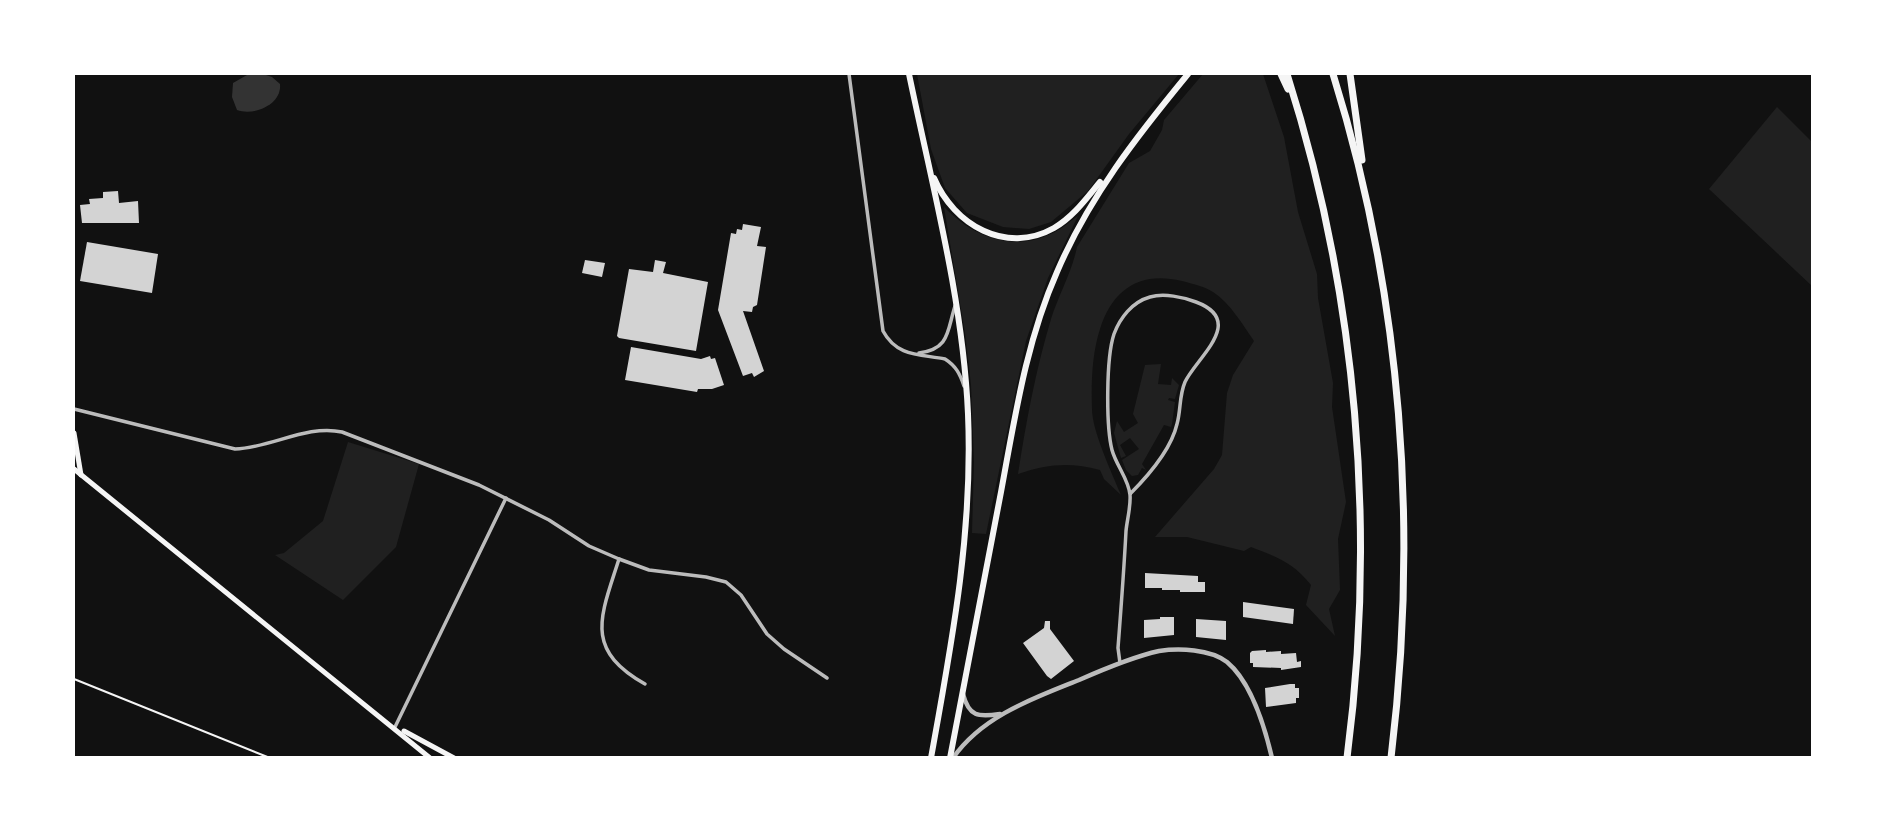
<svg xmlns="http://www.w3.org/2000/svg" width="1886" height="831" viewBox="0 0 1886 831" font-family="Ubuntu,sans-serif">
	<rect width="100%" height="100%" fill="#111"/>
	<!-- green -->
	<g fill="#202020">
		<path d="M917,74h262l-50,60 -41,57 -37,31 -22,7 -26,-2 -36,-14 -22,-25 -14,-39z"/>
		<path d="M1203,74h60l21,63 14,75 19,62 1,24 15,85 -1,24 14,95 -8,37 2,51 -11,19 6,27 -29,-31 5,-20c-18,-23 -34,-28 -60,-38l-7,4 -57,-14h-32l59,-68 8,-14 5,-62 6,-18 21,-34c-11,-16 -24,-38 -41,-49 -9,-6 -20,-8 -31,-11 -41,-10 -69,7 -82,48 -8,24 -9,55 -8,80 0,22 20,64 29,86l-17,-16 -4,-9c-30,-8 -52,-6 -82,4 8,-52 18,-105 33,-155 8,-25 21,-47 26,-72l52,-84 21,-12 12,-21 2,-10z"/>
		<path d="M1777,107l35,35v144l-103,-97z"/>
		<path d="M944,207c30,31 71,46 111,25 8,-4 15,-11 23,-16l-30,62 -22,63 -40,193 -14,-1 2,-71 -3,-77 -6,-52z"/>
		<path d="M1161,364l-3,20 13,1 1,-7 7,7 -4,14 -6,-1 -1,2 7,2 -3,22 -1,3 -7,-2 -22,39 4,6 -4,-2 -4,7 -6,1 -6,-6 -4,-10 17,-11 -9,-11 -10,7 6,11 -5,2 -7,-25 3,-12 7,11 14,-9 -5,-9 12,-49z"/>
		<path d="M348,442l71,22 -23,83 -53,53 -68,-45 9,-2 39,-32z"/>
	</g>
	<!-- water -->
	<path fill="#333" d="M263,74l9,3 8,7c2,21 -26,32 -43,26l-5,-13 1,-14 14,-8z"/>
	<!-- building -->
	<g fill="#d3d3d3">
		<path d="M118,191l1,12 19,-2 1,22h-57l-2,-18 10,-1 -1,-5 14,-1v-6z"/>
		<path d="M743,224l18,3 -4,19 9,1 -9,58 -4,2 -1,5 -9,-1 21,60 -10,6 -2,-4 -9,3 -25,-66 13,-77 5,1 1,-5 5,1z"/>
		<path d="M87,242l71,12 -6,39 -72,-12z"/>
		<path d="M585,260l20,3 -3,14 -20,-4z"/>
		<path d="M655,260l11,2 -3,11 45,9 -12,69 -77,-13 -2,-2 12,-67 24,3z"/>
		<path d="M631,347l70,12 9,-3 1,3 4,-1 9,27 -12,4h-14l-1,3 -72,-12z"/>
		<path d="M1145,573l53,3v6h7v10h-25v-2h-18v-2h-17z"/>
		<path d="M1243,602l51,7 -1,15 -50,-7z"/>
		<path d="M1160,617h14v18l-30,3v-18l16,-1z"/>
		<path d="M1196,619l30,2v19l-30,-3z"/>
		<path d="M1045,621h5v8l24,32 -23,18 -4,-3 -24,-33 21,-15z"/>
		<path d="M1266,650v2l15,-1v3l15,-1 1,9 4,-1v6l-20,3v-2l-28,-1v-4h-3v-10l2,-2z"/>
		<path d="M1290,684h5v4h4v10h-3v5l-30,4 -1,-19z"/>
	</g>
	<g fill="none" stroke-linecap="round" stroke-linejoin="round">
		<!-- path -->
		<path stroke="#f5f5f5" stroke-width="2" d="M74,679l196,79"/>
		<!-- minor -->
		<g stroke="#bcbcbc" stroke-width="3.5">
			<path d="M849,74l34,257c14,26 37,23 62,28 11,7 15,15 19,27"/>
			<path d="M919,353c31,-4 28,-22 36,-47"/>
			<path d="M74,409l161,40c36,-1 72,-25 107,-17l137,53 70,35 40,26 30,13 30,11 57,7 20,5 15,13 26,39 17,15 43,29"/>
			<path d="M619,559c-18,57 -36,90 26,125"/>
			<path d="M1120,663l-2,-15c3,-39 6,-78 8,-117 1,-11 5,-25 4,-36 -1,-15 -14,-30 -18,-45 -6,-24 -6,-92 2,-116 6,-16 18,-32 36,-37 14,-4 33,0 46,5 51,19 0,56 -11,80 -6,14 -4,28 -8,42 -6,26 -28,51 -47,70"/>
			<path d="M395,727l111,-229"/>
		</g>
		<!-- tertiary -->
		<g stroke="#bcbcbc" stroke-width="4.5">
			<path d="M963,694c6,23 15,23 37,20"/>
			<path d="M953,758c29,-42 81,-60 126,-78 25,-11 53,-23 80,-29 20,-3 51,-2 68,11 24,20 38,66 45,96"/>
		</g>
		<!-- secondary -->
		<g stroke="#f5f5f5" stroke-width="5">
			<path d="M74,433l7,42"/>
			<path d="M74,469l356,289"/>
			<path d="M404,731l50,27"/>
		</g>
		<!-- primary -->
		<g stroke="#f5f5f5" stroke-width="6">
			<path d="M909,74c23,111 54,226 59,340 5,118 -16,228 -37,344"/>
			<path d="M934,178c20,47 72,77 120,50 19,-11 32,-29 46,-46"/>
			<path d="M950,758c17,-89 34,-177 51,-266 14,-75 25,-150 56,-220 32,-75 80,-136 131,-198"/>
		</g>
		<!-- motorway -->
		<g stroke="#f5f5f5" stroke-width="7">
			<path d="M1281,74l7,15"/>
			<path d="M1287,74c70,220 90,454 60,684"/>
			<path d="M1333,74c69,221 86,454 58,684"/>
			<path d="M1350,74l12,86"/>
		</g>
	</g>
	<!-- border -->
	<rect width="1886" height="831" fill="none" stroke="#ffffff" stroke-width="150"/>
</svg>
